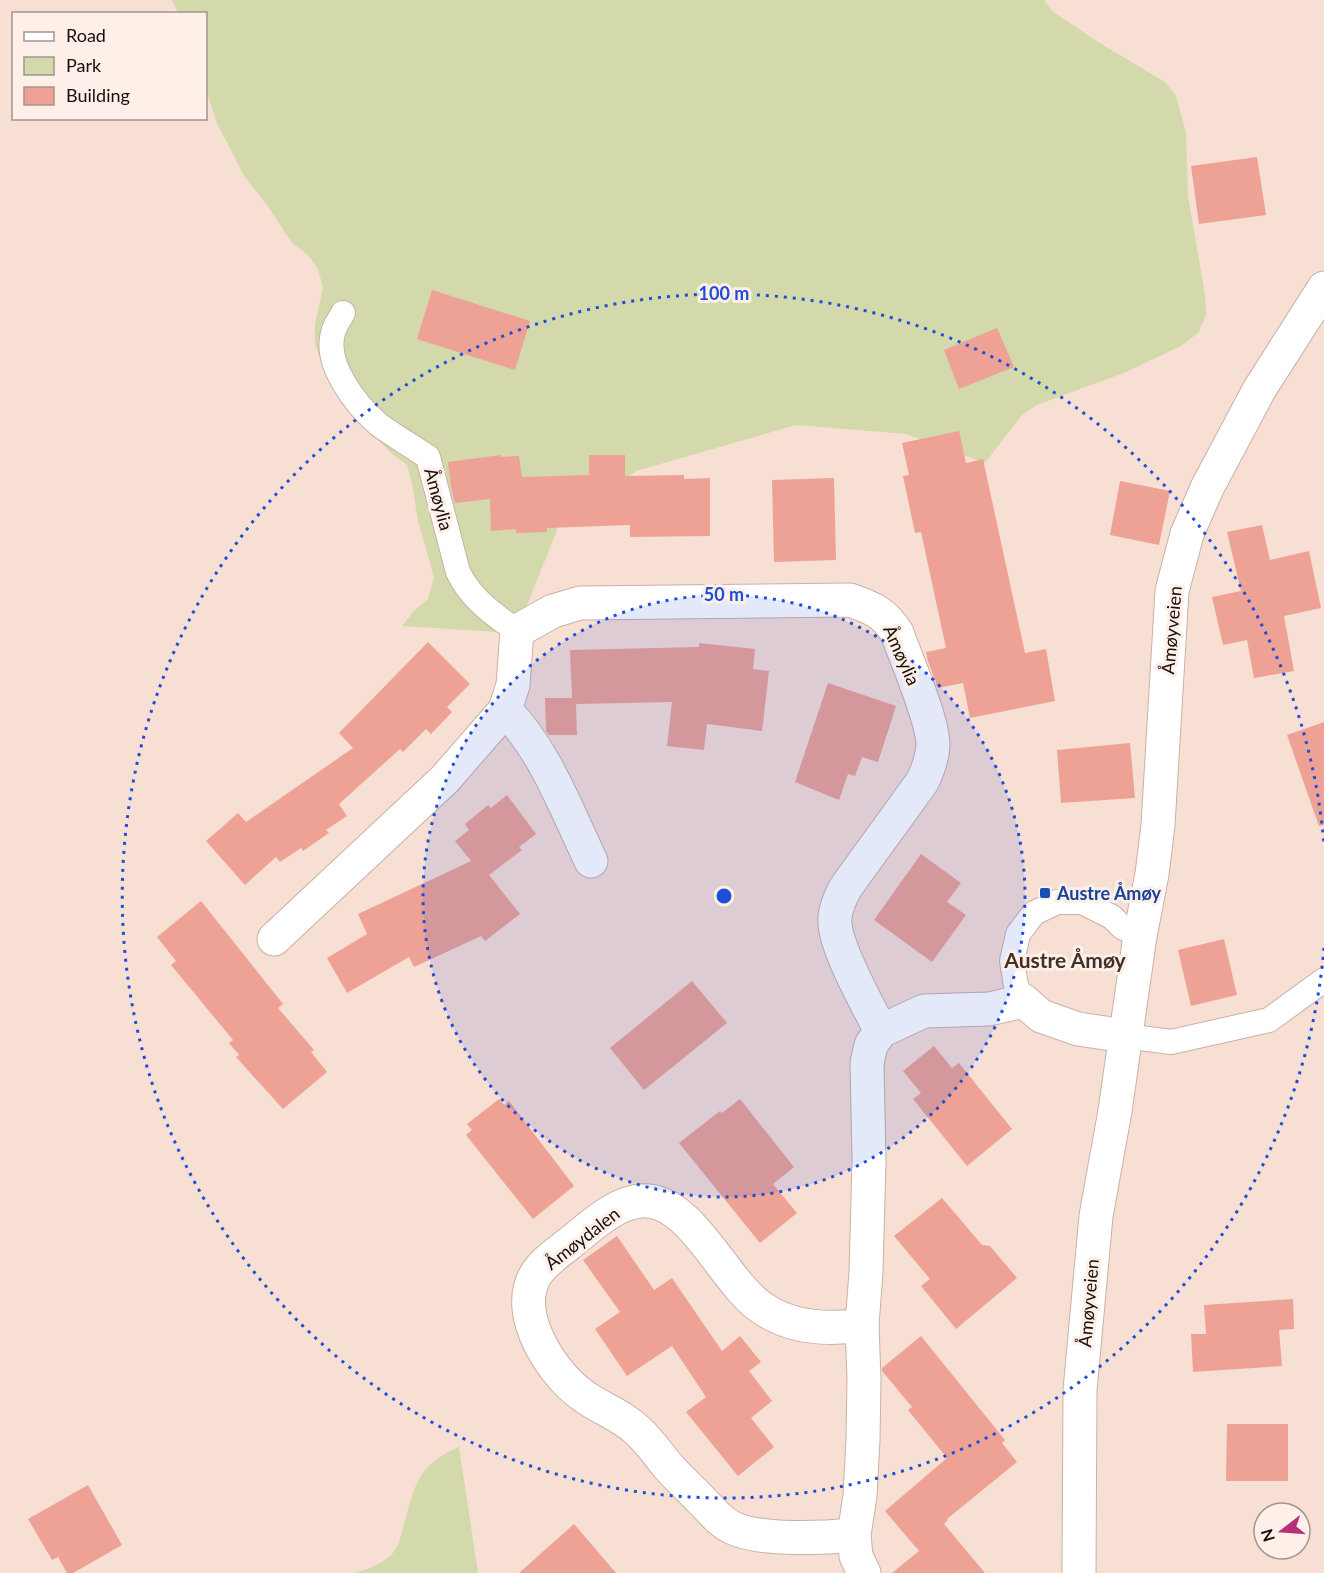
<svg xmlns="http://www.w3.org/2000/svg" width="1324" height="1573" viewBox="0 0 1324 1573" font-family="Lato,sans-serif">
	<rect width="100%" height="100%" fill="#f8dfd4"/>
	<!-- green -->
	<g fill="#d3d9ab">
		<path d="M172,0h872l8,11 46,31 67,40 11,14 10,37 2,63 17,99 1,20 -8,18 -17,13 -55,26 -89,33 -16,11 -36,47 -79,-29 -110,-9 -160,46 -77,54 -43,108 -114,-7 12,-15 14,-12 6,-22 -16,-56 -6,-38 -5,-18 -15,-11 -41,-42 -23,-32 -13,-36v-20l8,-36 -5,-19 -11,-15 -15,-11 -23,-35 -25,-32 -27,-53 -11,-33v-76l-28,-1z"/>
		<path d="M459,1447l19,126h-123c14,-5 26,-8 37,-19 6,-6 9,-18 11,-26 11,-40 14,-64 56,-81z"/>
	</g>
	<!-- building -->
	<g fill="#eda295">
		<path d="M1257,157l9,58 -67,9 -8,-58z"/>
		<path d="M432,290l98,31 -15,49 -98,-31z"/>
		<path d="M997,328l17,39 -55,22 -15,-39z"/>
		<path d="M959,431l7,32 17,-4 42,194 21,-4 9,52 -85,17 -7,-35 -25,5 -10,-27 -2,-9 20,-4 -25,-116 -6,1 -12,-57 6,-1 -7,-32z"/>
		<path d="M501,455v2l18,-1 3,21 67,-2v-20h36v21l59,-1v4l26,-1v58l-80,1v-12l-83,3v4l-31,1v-4l-25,2 -1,-32 -35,4 -4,-16 -3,-25z"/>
		<path d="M834,478l2,82 -62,2 -2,-82z"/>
		<path d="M1120,481l50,10 -11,54 -49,-10z"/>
		<path d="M1262,525l8,35 39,-9 12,57 -37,8 10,55 -40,7 -7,-38 -24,5 -11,-48 29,-6 -14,-59z"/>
		<path d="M428,642l42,42 -23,23 5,5 -21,22 -5,-5 -23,23 -3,-3 -61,55 8,12 -21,14 3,3 -26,18 -2,-3 -21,14 -4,-5 -31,28 -39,-44 32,-28 8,9 107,-74 -14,-15z"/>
		<path d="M699,643l56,6 -2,20 16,2 -7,60 -55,-7 -3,26 -37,-4 5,-44 -96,2 1,31h-28l-3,-4 -1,-33h27l-2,-48 129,-3z"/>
		<path d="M828,683l68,23 -18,56 -16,-5 -7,19 -7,-2 -9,26 -44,-18z"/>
		<path d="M1324,722v103l-5,1 -32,-91z"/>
		<path d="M1130,743l5,55 -74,5 -4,-53z"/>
		<path d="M507,795l29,39 -17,13 3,3 -33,25 31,39 -35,27 -4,-5 -67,31 -5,-10 -62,36 -20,-35 40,-24 -9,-20 113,-53 -16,-20 14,-11 -4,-6 23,-19 3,3z"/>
		<path d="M921,854l40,29 -14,19 19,13 -34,47 -58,-42z"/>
		<path d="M201,901l82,103 -5,4 36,42 -3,2 16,20 -44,37 -47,-52 3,-2 -10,-12 4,-3 -62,-75 5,-4 -19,-24z"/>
		<path d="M1224,939l13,56 -46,11 -13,-56z"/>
		<path d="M692,981l35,42 -83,67 -34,-42z"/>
		<path d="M934,1046l18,22 7,-5 53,66 -45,37 -54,-67 8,-6 -18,-22z"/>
		<path d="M499,1099l5,6 5,-4 65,85 -41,33 -67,-84 6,-5 -5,-6z"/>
		<path d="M740,1099l54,68 -21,17 24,29 -37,30 -81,-100 41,-32 2,2z"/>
		<path d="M942,1198l40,47 8,1 27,32 -61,51 -35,-43 9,-7 -36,-43z"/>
		<path d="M617,1236l37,54 18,-12 50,73 18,-15 21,26 -12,9 23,30 -21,17 23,29 -36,29 -52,-64 20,-15 -34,-51 -45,30 -32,-47 25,-17 -37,-52z"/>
		<path d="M1293,1299l1,30 -15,1 3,36 -89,6 -2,-38h15l-2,-29z"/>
		<path d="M921,1336l84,104 -3,3 15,19 -70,57 1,1 -4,4 41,49h-93l27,-22 -34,-40 62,-53 -39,-48 4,-3 -30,-36v-3z"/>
		<path d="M1227,1424h61v57h-62z"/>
		<path d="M88,1485l34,60 -49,28h-6l-9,-16 -6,3 -24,-41z"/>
		<path d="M574,1524l42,49h-97z"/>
	</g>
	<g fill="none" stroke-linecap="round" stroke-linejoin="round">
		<defs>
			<g id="lane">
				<path d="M343,313c-3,6 -9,13 -10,20 -9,31 23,72 45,91 16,12 34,22 50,33l30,115c13,27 35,42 59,59"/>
				<path d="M1024,1001l-8,-15 -4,-25 6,-27 16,-21 23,-11h25l30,15 10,10 18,9"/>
				<path d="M1125,1036l46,6 98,-22 55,-40"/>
			</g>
			<g id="street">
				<path d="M505,710c40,40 62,101 86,151"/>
				<path d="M1140,936l12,-62 6,-49 14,-234 15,-57 20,-46 52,-98 65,-102"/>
				<path d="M274,939l171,-160 60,-69 8,-25 4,-54 36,-20 27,-8 270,-3c22,8 34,12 47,33 9,26 37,89 36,113 -1,14 -5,24 -11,36l-76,105c-6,11 -12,23 -11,36 1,26 33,83 46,108"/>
				<path d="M854,1535c-32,3 -93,6 -121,-7 -13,-6 -21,-17 -31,-27 -11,-12 -24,-23 -35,-36 -9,-11 -18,-24 -29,-34 -15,-15 -36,-22 -53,-34 -32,-21 -72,-82 -50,-121 8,-14 24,-24 36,-34 19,-15 44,-39 69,-41 51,-5 83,81 122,107 29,20 66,22 100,17"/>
				<path d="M864,1573l-8,-17 -2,-21 6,-39 3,-56 1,-61 -2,-54 4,-53 3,-112 -2,-97 4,-18 10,-14 43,-20 65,-2 35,-8 17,15 37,13 47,7"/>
			</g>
			<path id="secondary" d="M1079,1573l1,-183 16,-174 19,-105 25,-175"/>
		</defs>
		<!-- lane casing -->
		<use href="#lane" stroke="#c9b1a6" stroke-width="26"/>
		<!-- street casing -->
		<use href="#street" stroke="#c9b1a6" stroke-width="35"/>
		<!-- secondary casing -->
		<use href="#secondary" stroke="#c9b1a6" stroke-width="35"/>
		<!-- lane -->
		<use href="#lane" stroke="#fff" stroke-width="24"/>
		<!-- street -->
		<use href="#street" stroke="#fff" stroke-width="33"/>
		<!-- secondary -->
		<use href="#secondary" stroke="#fff" stroke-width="33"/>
	</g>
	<!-- distance rings -->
	<circle cx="724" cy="896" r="301" fill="#1d4ed8" fill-opacity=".12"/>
	<g fill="none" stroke="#1d4ed8" stroke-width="3" stroke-dasharray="3 6">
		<circle cx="724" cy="896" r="301"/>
		<path d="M1324 948A602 602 0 1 1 1324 844"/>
	</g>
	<!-- markers -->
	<rect fill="#1a4fb4" stroke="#feefe8" stroke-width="2" x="1039" y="887" width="12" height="12" rx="3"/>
	<g text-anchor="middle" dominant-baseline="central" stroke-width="6" stroke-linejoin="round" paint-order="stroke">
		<!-- street labels -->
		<g font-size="18" fill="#170f0b" stroke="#feefe8">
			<text transform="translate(439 499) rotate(75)">Åmøylia</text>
			<text transform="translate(1171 630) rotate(-85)">Åmøyveien</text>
			<text transform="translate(902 655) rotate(66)">Åmøylia</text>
			<text transform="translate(582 1238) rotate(-38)">Åmøydalen</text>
			<text transform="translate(1088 1303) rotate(-85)">Åmøyveien</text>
		</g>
		<!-- transit labels -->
		<g font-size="18" font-weight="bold" fill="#164399" stroke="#feefe8" text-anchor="start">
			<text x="1057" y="893">Austre Åmøy</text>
		</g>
		<!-- quarter labels -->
		<g font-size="21" font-weight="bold" fill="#422f26" stroke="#feefe8">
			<text x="1065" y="959">Austre Åmøy</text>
		</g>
	</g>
	<circle cx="724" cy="896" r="9" fill="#1d4ed8" stroke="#feefe8" stroke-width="3"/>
	<g font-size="18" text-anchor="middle" font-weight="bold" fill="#1d4ed8" stroke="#feefe8" stroke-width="6" stroke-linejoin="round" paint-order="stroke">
		<text x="724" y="300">100 m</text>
		<text x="724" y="601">50 m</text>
	</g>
	<!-- legend -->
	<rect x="12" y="12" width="195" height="108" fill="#feefe8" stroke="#a29590" stroke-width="1.5"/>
	<rect x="24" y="32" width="30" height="9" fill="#ffffff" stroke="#a29590" stroke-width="1.5"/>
	<text x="66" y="42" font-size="18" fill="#170f0b">Road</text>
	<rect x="24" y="57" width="30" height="18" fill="#d3d9ab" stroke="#a29590" stroke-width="1.5"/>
	<text x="66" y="72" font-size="18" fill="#170f0b">Park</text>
	<rect x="24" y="87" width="30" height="18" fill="#eda295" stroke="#a29590" stroke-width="1.5"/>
	<text x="66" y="102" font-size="18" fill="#170f0b">Building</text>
	<!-- north arrow -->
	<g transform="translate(1282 1531) rotate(253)"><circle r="28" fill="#feefe8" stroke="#a29590" stroke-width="1.5"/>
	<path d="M0-4.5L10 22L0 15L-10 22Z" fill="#b53074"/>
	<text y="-9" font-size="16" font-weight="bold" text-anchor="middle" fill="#170f0b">N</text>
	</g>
</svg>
